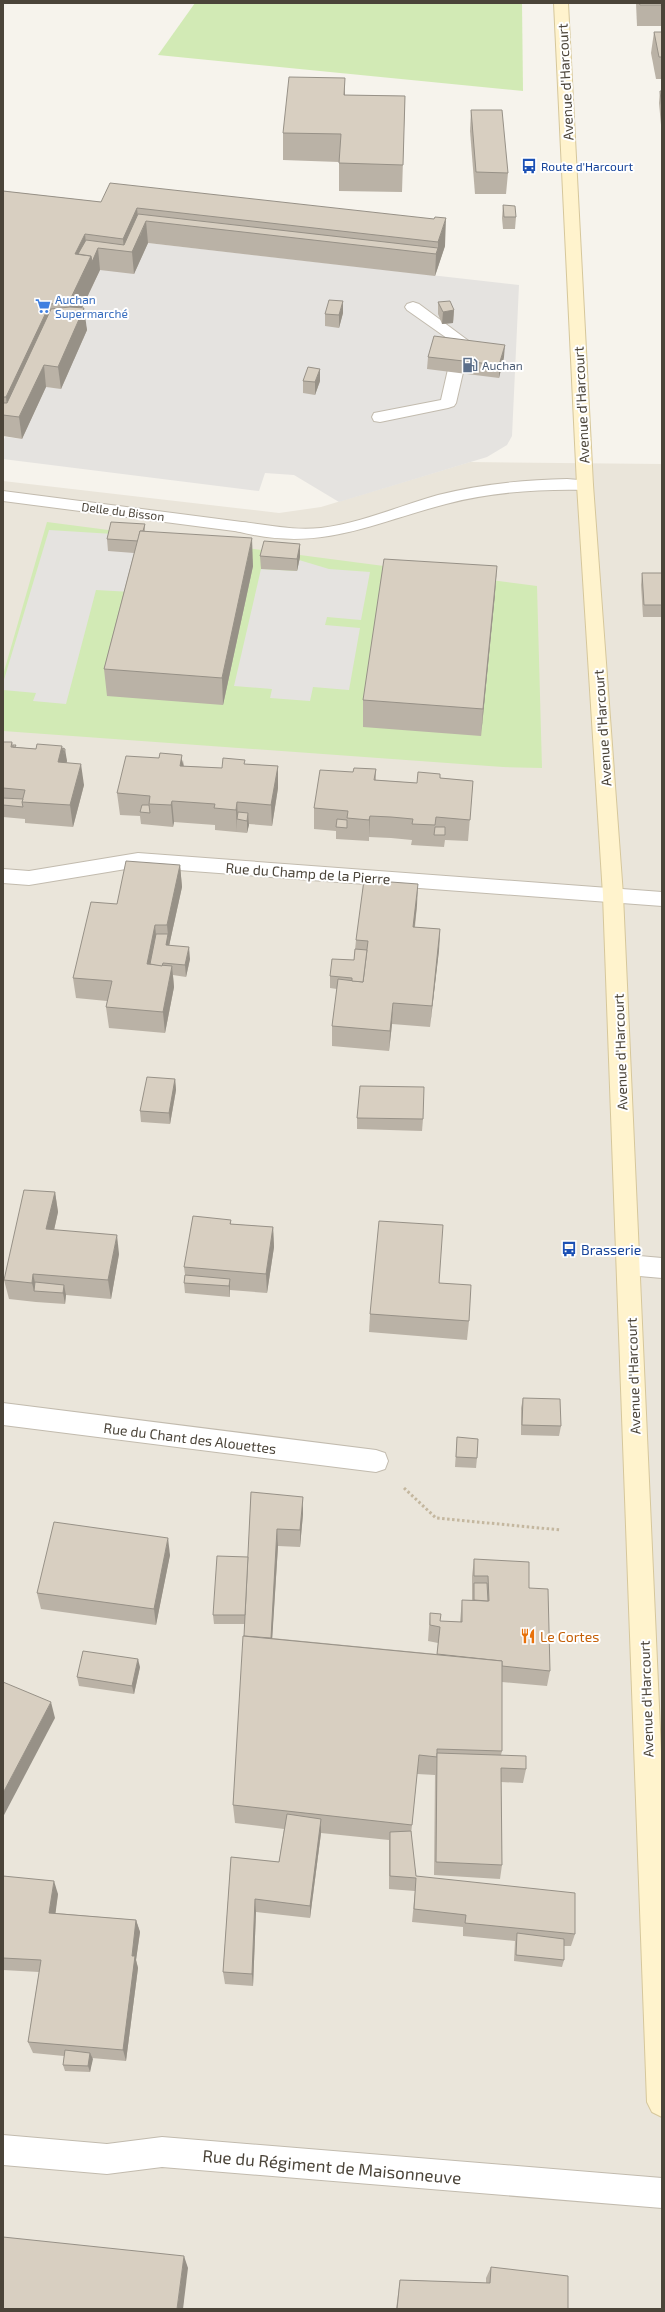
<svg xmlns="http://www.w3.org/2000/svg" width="665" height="2312" viewBox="0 0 665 2312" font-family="'Exo 2',sans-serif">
	<rect width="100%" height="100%" fill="#f6f3ec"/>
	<!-- residential -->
	<path fill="#eae5da" d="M470,462l192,2v1845h-659v-1828l276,32 42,-6z"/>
	<!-- green -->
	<g fill="#d2eab5">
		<path d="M195,3h327l1,88 -365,-36z"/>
		<path d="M47,522l490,64 5,182 -39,-1 -500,-36v-56z"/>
	</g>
	<!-- parking -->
	<g fill="#e5e3e0">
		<path d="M148,243l371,42 -7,151 -5,9 -20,12 -148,45 -45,-27 -29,-2 -6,18 -256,-32v-18l2,-4 17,2 24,-52 15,1 11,-59 28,-59z"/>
		<path d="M49,530l64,4 29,19 -10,39 -36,-2 -30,114 -33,-3 3,-8 -33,-3v-7z"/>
		<path d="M299,560l30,9 41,3 -9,48 -34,-3 -2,8 35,3 -11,62 -36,-3 -3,14 -40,-3 2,-9 -38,-3 27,-117 36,2z"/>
	</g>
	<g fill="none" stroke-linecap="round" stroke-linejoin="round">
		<defs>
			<g id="service">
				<path d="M413,302l6,2 51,38 -14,61 -2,3 -6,2 -68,14 -6,-1 -2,-4 2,-4 67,-13 13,-57 -47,-33 -2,-3 2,-3z"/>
				<path d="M567,479l24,2 2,4 -2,4 -6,1c-46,-1 -94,2 -139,14 -77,20 -126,49 -210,27l-3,-4 3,-4 6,-1c26,3 52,9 79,6 40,-5 78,-22 117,-33 42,-11 86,-15 129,-16z"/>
				<path d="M628,1255l34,3v20l-34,-3 -8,-3 -3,-7 3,-7z"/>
			</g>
			<g id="minor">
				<path d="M3,491l239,31 6,1 3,4 -3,4 -6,1 -239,-31z"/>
				<path d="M138,853l524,39v14l-524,-39 -109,18 -26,-2v-14l26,2z"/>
				<path d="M3,1403l373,47 9,3 3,8 -3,8 -9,3 -373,-47z"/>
				<path d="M3,2135l104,9 55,-7 500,41v30l-500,-41 -55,7 -104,-9z"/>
			</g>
			<path id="secondary" d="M554,3h14l25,482 30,410 39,879v343l-10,-5 -5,-10 -44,-1207 -26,-410z"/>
		</defs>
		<!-- service casing -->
		<use href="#service" stroke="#c2bbae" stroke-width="2"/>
		<!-- minor casing -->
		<use href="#minor" stroke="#c2bbae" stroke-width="2"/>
		<!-- secondary casing -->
		<use href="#secondary" stroke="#d6c79b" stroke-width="2"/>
		<!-- path -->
		<path stroke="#c4b79f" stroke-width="3" stroke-dasharray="2.5 2.5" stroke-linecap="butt" d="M404,1488l32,30 125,12"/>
		<!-- service -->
		<use href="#service" fill="#fff" fill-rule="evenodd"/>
		<!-- minor -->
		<use href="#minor" fill="#fff" fill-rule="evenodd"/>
		<!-- secondary -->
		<use href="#secondary" fill="#fff3cd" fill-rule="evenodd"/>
	</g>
	<!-- wall -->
	<g fill="#bab2a6">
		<path d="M636,3h26v23h-25z"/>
		<path d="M654,32h8v47h-6l-5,-26z"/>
		<path d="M660,91h2v34h-1l-2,-22z"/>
		<path d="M345,95l60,1 -3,96 -63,-1v-29l-56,-2v-27z"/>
		<path d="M471,110l37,63 -2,21h-31l-5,-63z"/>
		<path d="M3,191l98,11 333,17 11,27 -10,30 -287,-33 -14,31 -34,-4 -18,38 5,22 -26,59 -15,-2 -24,52 -19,-3z"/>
		<path d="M503,205l13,12 -1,12h-12l-1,-11z"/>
		<path d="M438,302l16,8 -1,13 -11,1 -4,-10z"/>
		<path d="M343,313l-4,15 -14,-2v-12z"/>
		<path d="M428,357h76l-5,21 -72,-9z"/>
		<path d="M303,381h17l-5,14 -12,-2z"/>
		<path d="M145,524v7l108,35 -30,139 -116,-9 -3,-27 30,-116 -26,-2 -1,-12z"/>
		<path d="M300,544v13l-3,14 -36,-2 -1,-13z"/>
		<path d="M642,573h20v44h-19l-2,-32z"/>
		<path d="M495,594l-14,142 -118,-9v-27z"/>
		<path d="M3,742h9l1,3 3,2 20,2 27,-1 4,13 -1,2 18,22 -11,42 -48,-4v-4l-22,-2z"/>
		<path d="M182,760l2,6 38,2 23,-4 33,2v22l-6,38 -23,-2 -2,9 -32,-3v-5l-41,-3 -1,5 -32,-3 -1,-8 -20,-1 -3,-22z"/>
		<path d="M376,769v11l41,3 23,-5 33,3 -5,60 -23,-1 -1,7 -33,-2 1,-5 -21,-2 -22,-1v4l-33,-2v-8l-22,-2v-21l39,-36z"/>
		<path d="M180,865l2,22 -13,59 21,13 -4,18 -13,-2 1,12 -9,46 -56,-5 -3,-21 1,-6 -31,-3 -3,-20 44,-74z"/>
		<path d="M417,905l-2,22 25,2 -1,21 -9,77 -38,-3 -3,27 -57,-5v-20l5,-37 -7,-1v-12l24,-16 2,-20z"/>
		<path d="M175,1079l1,11 -6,34 -29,-2 -1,-11z"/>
		<path d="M357,1118l66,1 -1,12 -65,-2z"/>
		<path d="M55,1192l3,20 -4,18 65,24 -8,45 -45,-4 -1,9 -29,-2 -27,-3 -5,-19z"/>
		<path d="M231,1220v4l42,3 1,20 -7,46 -37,-3v7l-45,-4 -1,-10 1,-8 -1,-8z"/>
		<path d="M439,1283l30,38 -2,19 -98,-8 1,-18z"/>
		<path d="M523,1398l38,28 -2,10 -38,-1v-27z"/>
		<path d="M457,1437l20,21 -1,10 -21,-1z"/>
		<path d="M251,1492l52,22 -3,33 -22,-1 -6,92 165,16 1,-11 -10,-2 2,-28 10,8 20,1 2,-22h10v-24l2,-17 55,29 21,83 -3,15 -45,-4v69l-1,4 25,14 -3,14 -22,-1 1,83 -2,14 -66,-4 1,-100 -18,-1 -6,61 5,41 159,58 -4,12h-7v14l-2,7 -48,-6 1,-20 -52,-5v-9l-51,-5 3,-31 -26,-2v-49l-68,-7 -11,85 -54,-6 -3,74 -28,-2 -2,-12 8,-115 48,5 5,-33 -49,-6 -2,-18 12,-181h-31l-1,-9 35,-58z"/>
		<path d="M170,1555l-14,70 -115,-16 -4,-16z"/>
		<path d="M140,1667l-6,27 -55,-8 -2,-9z"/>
		<path d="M3,1876l55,18 -3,19 81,7 4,12 -4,28 2,8 -12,93 -34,-3 -2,14 -25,-1 -2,-6 1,-9 -31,-3 -5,-11 11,-70 -36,-2z"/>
		<path d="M491,2267l77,42h-172l4,-29 86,3v-5z"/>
	</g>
	<!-- shaded-wall -->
	<g fill="#979187">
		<path d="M345,78v27l-1,-10z"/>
		<path d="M137,208l3,28 6,-15 2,22 -14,31 -2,-22 -8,-1 -1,-12z"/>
		<path d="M446,218l-1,28 -10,30 1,-22 2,-6v-6z"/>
		<path d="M85,234l3,27 -13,-7z"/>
		<path d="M98,248l2,22 -28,59 -3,-27 22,-46z"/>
		<path d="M343,301v12l-4,15v-13z"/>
		<path d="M50,304l3,27 -45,84 -2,-18z"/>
		<path d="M84,308l3,22 -26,59 -3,-22z"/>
		<path d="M454,310l-1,13 -11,1 1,-12z"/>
		<path d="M505,345l-1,12 -5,21v-13z"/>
		<path d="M44,365l2,22 -24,52 -3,-22z"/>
		<path d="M320,369v12l-5,14v-13z"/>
		<path d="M252,538l1,28 -30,139 -1,-27z"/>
		<path d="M300,544v13l-3,14v-12z"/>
		<path d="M497,566l-2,28 -14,142 2,-27z"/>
		<path d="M62,746l2,9 1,-6 2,12 -6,23 -3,-22z"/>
		<path d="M182,755v9l1,-4 1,12 -4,-6z"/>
		<path d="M81,764l3,21 -11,42 -3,-22z"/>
		<path d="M278,766v22l-6,38 -1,-21z"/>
		<path d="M172,801l2,21 -1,5 -2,-22z"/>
		<path d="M237,802l1,17h-1v12l-1,-21z"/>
		<path d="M248,813l1,12 -2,8v-12z"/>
		<path d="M370,816l-1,21v4v-21z"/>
		<path d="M180,865l2,22 -13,59 -2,-21z"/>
		<path d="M418,884l-1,21 -5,43 1,-21z"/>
		<path d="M155,925l2,20 -5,28 -5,-9z"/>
		<path d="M440,929l-1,21 -9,77 2,-21z"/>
		<path d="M168,934l1,12 -3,-1z"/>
		<path d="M189,947l1,12 -4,18 -1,-12z"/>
		<path d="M172,966l2,21 -9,46 -2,-21z"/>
		<path d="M393,1003l-1,21 -3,27 1,-20z"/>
		<path d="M175,1079l1,11 -6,34 -1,-11z"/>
		<path d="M55,1192l3,20 -8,36 -4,-19z"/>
		<path d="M273,1227l1,20 -7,46 -1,-19z"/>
		<path d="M117,1235l2,19 -8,45 -3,-19z"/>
		<path d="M33,1274l4,17h-3l-2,-8z"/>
		<path d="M230,1279v18l-1,-11z"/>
		<path d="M64,1285l2,10 -1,9 -2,-11z"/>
		<path d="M303,1497v17l-3,33v-17z"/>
		<path d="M277,1529l1,17 -7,112 -1,-16z"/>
		<path d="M168,1538l2,17 -14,70 -2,-16z"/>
		<path d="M138,1659l2,8 -6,27 -2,-8z"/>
		<path d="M51,1702l4,16 -52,99v-24z"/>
		<path d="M321,1819v14l-11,85v-12z"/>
		<path d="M54,1881l4,13 -4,31 -5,-12z"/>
		<path d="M255,1899l1,13 -3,74 -1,-12z"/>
		<path d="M136,1920l4,12 -4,28 2,8 -12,93 -3,-11 9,-94z"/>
		<path d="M90,2053l3,6 -3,13 -2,-6z"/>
		<path d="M184,2256l4,12 -5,41h-6z"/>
	</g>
	<!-- building -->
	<g fill="#d8cfc1" stroke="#979187">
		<path d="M639,3h23v2h-22z"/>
		<path d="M654,32h8v25h-3z"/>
		<path d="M289,77l56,1 -1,17 61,1 -2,69 -64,-2 2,-29 -58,-1z"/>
		<path d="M660,91h2v19z"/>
		<path d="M471,110h31l6,63 -32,-1z"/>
		<path d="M110,183l324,36 1,-2 11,1 -8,24 -301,-34 -14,31 -38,-5 -10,20 16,2 -22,46 -19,2 -44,93h-3v-206l98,11z"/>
		<path d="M503,205l12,1 1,11h-12z"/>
		<path d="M138,214l300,34 -2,6 -290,-33 -14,31 -34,-4 -6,14 -1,-6 -13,-2 8,-14 38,5z"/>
		<path d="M329,300l14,1 -4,14 -14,-1z"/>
		<path d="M450,301l4,9 -11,2 -5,-10z"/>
		<path d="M70,307l14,1 -26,59 -14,-2 -25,52 -16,-2v-12h4l44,-94z"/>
		<path d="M434,336l71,9 -6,20 -71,-8z"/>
		<path d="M308,367l12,2 -5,13 -12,-1z"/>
		<path d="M111,522l34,2 -2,7h-3l-2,10 -31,-2z"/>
		<path d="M140,531l112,7 -30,140 -118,-9z"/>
		<path d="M264,541l36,3 -3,15 -37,-3z"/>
		<path d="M384,559l113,7 -14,143 -120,-9z"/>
		<path d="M642,573h20v32h-18z"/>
		<path d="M3,742h9l-1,5 25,2 1,-5 25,2 -4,16 23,2 -11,41 -48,-3 3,-12 -22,-2z"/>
		<path d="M13,745h3l-1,2h-2z"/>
		<path d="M63,748l2,1 -1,6z"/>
		<path d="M160,753l22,2 -2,11 42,2 1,-10 22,2 -1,4 34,2 -7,39 -34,-3 -1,8 -22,-2 1,-4 -43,-3 -1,4 -22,-1 1,-8 -33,-3 9,-37 33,2z"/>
		<path d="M354,768l22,1 -2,11 43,3 1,-11 22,2v4l33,3 -3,39 -34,-3 -1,8 -23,-1 1,-5 -22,-2 -21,-1 -1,4 -22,-2 1,-7 -34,-3 6,-38 33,2z"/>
		<path d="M3,798l20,1 -1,3 1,5 -20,-2z"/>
		<path d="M142,805h7l1,8 -10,-1z"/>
		<path d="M238,812l10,1 -1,8 -10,-2z"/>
		<path d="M337,819l10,1v8l-11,-1z"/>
		<path d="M435,827h10v8h-11z"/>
		<path d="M126,861l54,4 -13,60h-12l-8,39 25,2 -9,46 -57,-5 6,-26 -39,-3 18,-76 26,2z"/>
		<path d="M364,880l54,4 -5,43 27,2 -8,77 -39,-3 -3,28 -58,-5 6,-47 25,3 5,-41 -12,-1z"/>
		<path d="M156,934h12l-2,11 23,2 -4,18 -22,-2 -1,3 -12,-2z"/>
		<path d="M355,949l12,1 -4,32 -11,-1v-3l-22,-2 2,-17 22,1z"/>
		<path d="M147,1077l28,2 -6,34 -29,-2z"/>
		<path d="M360,1086l64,1 -1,32 -66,-1z"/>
		<path d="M24,1190l31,2 -9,37 71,6 -9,45 -75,-6 -1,9 -28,-3z"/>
		<path d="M193,1216l38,4 -1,4 43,3 -7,47 -82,-7z"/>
		<path d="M379,1221l64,4 -4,58 32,2 -2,36 -99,-7z"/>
		<path d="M185,1275l45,4 -1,7 -45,-3z"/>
		<path d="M35,1282l29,3 -1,8 -29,-2z"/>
		<path d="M523,1398l37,1 1,27 -39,-1z"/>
		<path d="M457,1437l21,2 -1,19 -21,-1z"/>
		<path d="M251,1492l52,5 -3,33 -23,-1 -6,109 -27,-2z"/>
		<path d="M54,1522l114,16 -14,71 -117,-16z"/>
		<path d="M217,1556l31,1 -3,58h-32z"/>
		<path d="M474,1559l55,3v26l19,1 2,82 -48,-5v-5l-65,-7 3,-27 -10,-2v-12l11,1 -1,7 22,1v-22l27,1 -1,-25h-14z"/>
		<path d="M474,1583h13l1,18 -14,-1z"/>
		<path d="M243,1636l259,25v90l-65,-2v8l-18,-2 -7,70 -179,-20z"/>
		<path d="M83,1651l55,8 -6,27 -55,-9z"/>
		<path d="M3,1682l48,20 -48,91z"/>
		<path d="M437,1753l89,3v13l-25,-1 1,97 -66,-3z"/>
		<path d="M287,1814l34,5 -11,87 -55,-7 -3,75 -29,-2 8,-115 48,5z"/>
		<path d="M411,1831l5,45 159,17v41l-110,-11 1,-8 -52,-6 2,-31 -26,-2v-44z"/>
		<path d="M3,1876l51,5 -5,32 87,7 -4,36h3l-12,94 -95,-8 13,-82 -38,-2z"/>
		<path d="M517,1933l47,6v21l-48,-5z"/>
		<path d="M65,2050l25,3 -2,13 -25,-1z"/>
		<path d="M3,2237l181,19 -7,53h-174z"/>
		<path d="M491,2267l77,9v33h-171l3,-29 90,3z"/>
	</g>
	<!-- icons -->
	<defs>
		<symbol id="bus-bare" viewBox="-9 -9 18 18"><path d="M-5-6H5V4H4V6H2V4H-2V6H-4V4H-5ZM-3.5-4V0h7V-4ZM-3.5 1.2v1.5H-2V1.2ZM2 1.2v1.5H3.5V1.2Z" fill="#1a4fb4" stroke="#fff" stroke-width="2.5" paint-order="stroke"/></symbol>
		<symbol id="supermarket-bare" viewBox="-9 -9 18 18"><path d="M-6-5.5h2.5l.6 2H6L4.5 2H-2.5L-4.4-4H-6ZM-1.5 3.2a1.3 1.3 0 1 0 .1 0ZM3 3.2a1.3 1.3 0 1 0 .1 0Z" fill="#3f7fe0" stroke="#fff" stroke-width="2.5" paint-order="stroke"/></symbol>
		<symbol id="fuel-bare" viewBox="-9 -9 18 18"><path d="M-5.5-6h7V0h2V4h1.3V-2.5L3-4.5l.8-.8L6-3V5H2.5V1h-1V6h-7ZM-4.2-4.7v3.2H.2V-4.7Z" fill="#5c6f8a" stroke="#fff" stroke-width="2.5" paint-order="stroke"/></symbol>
		<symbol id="restaurant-bare" viewBox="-9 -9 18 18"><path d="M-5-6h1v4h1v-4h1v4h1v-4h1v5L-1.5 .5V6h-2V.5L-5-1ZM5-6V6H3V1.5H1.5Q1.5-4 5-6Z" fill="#e8710a" stroke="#fff" stroke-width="2.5" paint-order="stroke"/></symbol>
	</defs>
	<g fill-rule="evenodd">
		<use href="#bus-bare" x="518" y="155" width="22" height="22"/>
		<use href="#supermarket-bare" x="32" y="295" width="22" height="22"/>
		<use href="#fuel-bare" x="459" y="354" width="22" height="22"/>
		<use href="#bus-bare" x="558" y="1238" width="22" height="22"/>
		<use href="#restaurant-bare" x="517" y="1625" width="22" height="22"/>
	</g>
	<g text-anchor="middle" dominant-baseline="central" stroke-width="4" stroke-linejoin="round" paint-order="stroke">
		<!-- far-transit labels -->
		<g font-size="12" fill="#164399" stroke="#fff" text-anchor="start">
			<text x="541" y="166">Route d'Harcourt</text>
		</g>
		<!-- far-shop labels -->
		<g font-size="12" fill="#366cbe" stroke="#fff" text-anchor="start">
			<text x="55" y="299">Auchan<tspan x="55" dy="14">Supermarché</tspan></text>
		</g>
		<!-- far-service labels -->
		<g font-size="12" fill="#4e5e75" stroke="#fff" text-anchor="start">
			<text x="482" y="365">Auchan</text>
		</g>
		<!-- far-street labels -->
		<g font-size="12" fill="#4b4439" stroke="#fff">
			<text transform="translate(123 511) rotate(7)">Delle du Bisson</text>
		</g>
		<!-- street labels -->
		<g font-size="14" fill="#4b4439" stroke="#fff">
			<text transform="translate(565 82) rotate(-93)">Avenue d'Harcourt</text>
			<text transform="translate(581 405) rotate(-93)">Avenue d'Harcourt</text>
			<text transform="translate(602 728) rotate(-94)">Avenue d'Harcourt</text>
			<text transform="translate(308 873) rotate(4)">Rue du Champ de la Pierre</text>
			<text transform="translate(620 1052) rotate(-92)">Avenue d'Harcourt</text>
			<text transform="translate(633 1376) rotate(-92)">Avenue d'Harcourt</text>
			<text transform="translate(190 1438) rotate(7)">Rue du Chant des Alouettes</text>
			<text transform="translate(646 1699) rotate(-92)">Avenue d'Harcourt</text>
		</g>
		<!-- transit labels -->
		<g font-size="14" fill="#164399" stroke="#fff" text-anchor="start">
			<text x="581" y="1249">Brasserie</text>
		</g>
		<!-- food labels -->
		<g font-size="14" fill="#c56008" stroke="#fff" text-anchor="start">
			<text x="540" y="1636">Le Cortes</text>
		</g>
		<!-- near-street labels -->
		<g font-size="17" fill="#4b4439" stroke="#fff">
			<text transform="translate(332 2166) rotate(5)">Rue du Régiment de Maisonneuve</text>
		</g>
	</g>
	<!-- border -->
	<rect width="665" height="2312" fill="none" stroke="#4b4439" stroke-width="8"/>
</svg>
